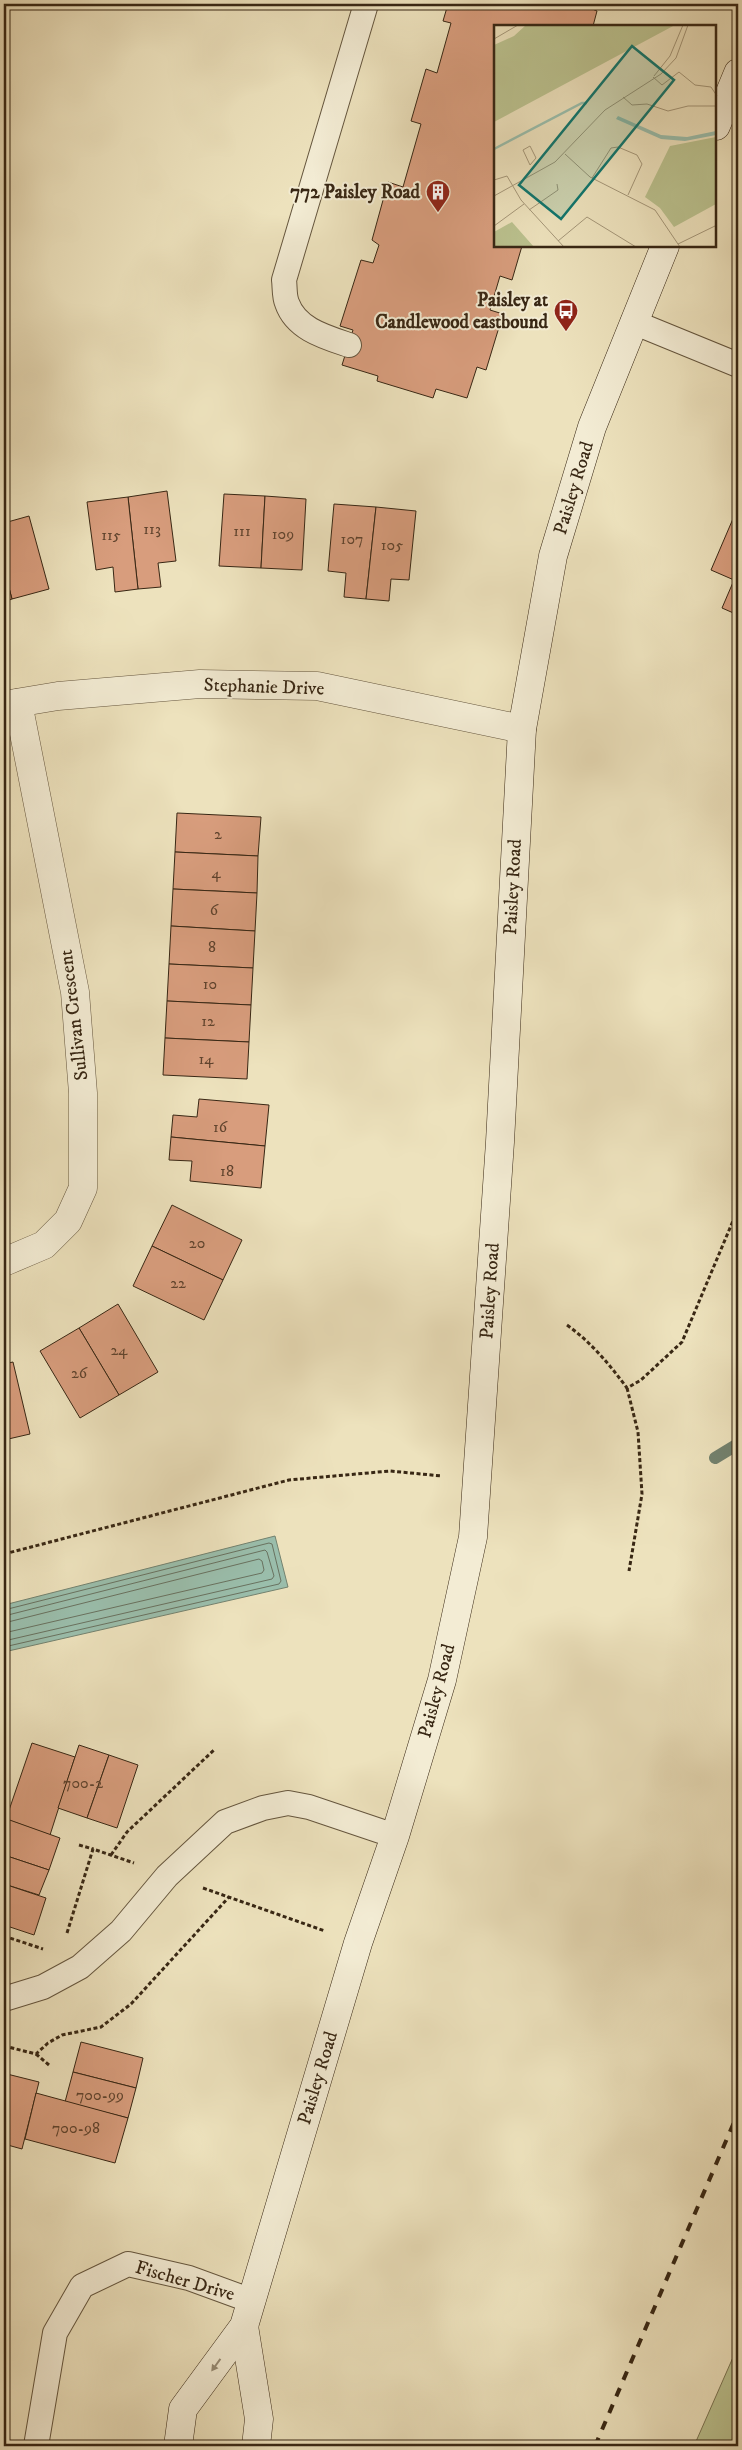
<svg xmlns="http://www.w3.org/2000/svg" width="742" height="2450" viewBox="0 0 742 2450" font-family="'IM FELL DW Pica',serif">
	<rect width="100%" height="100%" fill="#ede2bd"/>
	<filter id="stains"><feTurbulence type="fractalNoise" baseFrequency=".004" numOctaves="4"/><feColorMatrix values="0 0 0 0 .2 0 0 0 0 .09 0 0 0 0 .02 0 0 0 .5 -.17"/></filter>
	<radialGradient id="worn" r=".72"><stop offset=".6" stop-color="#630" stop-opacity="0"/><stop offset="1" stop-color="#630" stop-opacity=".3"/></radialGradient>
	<!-- green -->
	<path fill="#bbc28f" stroke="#7a7452" d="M738,2346v100h-44z"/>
	<!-- water -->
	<path fill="#9abeac" stroke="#73826f" d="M275,1536l13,51 -284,65v-47z"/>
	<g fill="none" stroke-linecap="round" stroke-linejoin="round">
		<!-- shore -->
		<g stroke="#697260" stroke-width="1">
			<path d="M4,1610l265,-67 3,1 9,37 -2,3 -275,63"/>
			<path d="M4,1616l261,-66 2,2 7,24 -2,3 -268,62"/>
			<path d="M4,1623l255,-64 3,2 2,9 -2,3 -258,60"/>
		</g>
		<!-- stream -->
		<path stroke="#73826f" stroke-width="12" d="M715,1458l23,-14"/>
	</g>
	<!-- building -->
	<g fill="#d89d7d" stroke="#382714">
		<path d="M448,4h143l-1,4 7,3 -4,15h-97v220h26l-10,34 -12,-4 -10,34 13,4 -17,56 -9,-3 -10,31 -31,-9 -3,9 -56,-17 1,-5 -36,-11 11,-35 -13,-4 21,-66 12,3 6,-18 -7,-5 16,-58 15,5 18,-63 -10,-3 15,-52 11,4 14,-50 -8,-2z"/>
		<path d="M167,491l9,70 -18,2 3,24 -23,2 -10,-92z"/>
		<path d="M224,494l41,2 -4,72 -42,-2z"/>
		<path d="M265,496l41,3 -4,71 -41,-2z"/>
		<path d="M128,497l10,92 -23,3 -2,-25 -17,3 -9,-68z"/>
		<path d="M334,504l42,3 -10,92 -22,-2 2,-24 -18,-2z"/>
		<path d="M376,507l40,4 -7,69 -18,-1 -2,22 -23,-2z"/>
		<path d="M738,507v108l-16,-7 12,-28 -23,-10z"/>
		<path d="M29,516l20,73 -37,10 -8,-30v-46z"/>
		<path d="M4,569l8,30 -8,3z"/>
		<path d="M177,813l84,4 -3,39 -83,-4z"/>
		<path d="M738,835v12l-4,-2z"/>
		<path d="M175,852l83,4 -1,37 -84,-4z"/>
		<path d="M173,889l84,4 -2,38 -84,-5z"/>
		<path d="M171,926l84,5 -2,37 -84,-4z"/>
		<path d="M169,964l84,4 -2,37 -84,-4z"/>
		<path d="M167,1001l84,4 -2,37 -84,-4z"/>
		<path d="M165,1038l84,4 -2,37 -84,-4z"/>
		<path d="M199,1099l70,6 -4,41 -94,-9 2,-22 24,2z"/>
		<path d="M171,1137l94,9 -4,42 -71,-7 2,-20 -23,-1z"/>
		<path d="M172,1205l70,35 -19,40 -71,-34z"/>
		<path d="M152,1246l71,34 -19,40 -71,-34z"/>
		<path d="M118,1304l40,68 -39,23 -40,-67z"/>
		<path d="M79,1328l40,67 -39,23 -40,-67z"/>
		<path d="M13,1362l17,72 -26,6v-76z"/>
		<path d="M32,1743l43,14 -25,78 -44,-16z"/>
		<path d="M79,1745l30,10 -22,63 -29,-10z"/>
		<path d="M109,1755l29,10 -21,63 -30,-10z"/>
		<path d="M4,1818l56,20 -11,32 -45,-15z"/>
		<path d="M4,1855l45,15 -10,25 -35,-11z"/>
		<path d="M4,1884l42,14 -12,37 -30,-10z"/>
		<path d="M81,2042l62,16 -7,30 -63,-16z"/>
		<path d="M73,2072l63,16 -8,30 -63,-16z"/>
		<path d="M7,2074l32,8 -17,67 -18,-5v-58z"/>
		<path d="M36,2093l92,25 -13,45 -90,-24z"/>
	</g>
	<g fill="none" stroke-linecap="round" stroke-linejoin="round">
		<defs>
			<g id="service">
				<path d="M633,322l105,43"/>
				<path d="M349,345c-24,-8 -53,-16 -62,-42 -3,-7 -2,-16 -3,-23l82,-276"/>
				<path d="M4,1999l39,-12 37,-20 41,-36 46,-55 58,-54 38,-14 25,-5 21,4 86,29"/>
				<path d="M36,2446l19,-113 27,-47 46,-22 61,14 63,23"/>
			</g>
			<g id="minor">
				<path d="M4,705l54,-9 142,-12 117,2 205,43"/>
				<path d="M4,1262l40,-17 24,-24 15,-33v-95l-8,-101 -57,-289"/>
			</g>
			<g id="secondary">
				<path d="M716,126l22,-53"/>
				<path d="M244,2326l15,93 -3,27"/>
				<path d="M178,2446l5,-37 61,-83 114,-383 37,-107 47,-156 31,-143 27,-395 22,-413 31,-173 39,-129 73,-181"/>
			</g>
		</defs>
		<!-- service casing -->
		<use href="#service" stroke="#65563e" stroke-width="26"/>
		<!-- minor casing -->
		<use href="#minor" stroke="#65563e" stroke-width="29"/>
		<!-- secondary casing -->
		<use href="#secondary" stroke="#382714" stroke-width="29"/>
		<!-- path -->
		<g stroke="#382714" stroke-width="3" stroke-dasharray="4 2.5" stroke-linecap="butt">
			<path d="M567,1325c25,18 42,39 60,63l14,-8 41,-38 56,-133"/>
			<path d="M627,1388l11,44 4,62 -13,77"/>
			<path d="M4,1554l285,-74 101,-9 52,5"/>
			<path d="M79,1845l14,4"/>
			<path d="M111,1855l16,-23 88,-83"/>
			<path d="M203,1888l122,43"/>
			<path d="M67,1933l26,-84 41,14"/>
			<path d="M4,1940l6,-2 33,11"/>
			<path d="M4,2046l32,8 12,-11 14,-8 39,-8 30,-23 98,-107"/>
			<path d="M36,2054l13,11"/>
		</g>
		<!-- service -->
		<use href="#service" stroke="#f3ecd4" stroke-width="24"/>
		<!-- minor -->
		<use href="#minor" stroke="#f3ecd4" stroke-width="28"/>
		<!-- secondary -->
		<use href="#secondary" stroke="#f3ecd4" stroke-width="28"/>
		<!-- rail -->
		<path stroke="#382714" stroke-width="4" stroke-dasharray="9 9" stroke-linecap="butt" d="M595,2446l143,-333"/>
	</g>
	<!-- one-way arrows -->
	<defs><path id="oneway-solid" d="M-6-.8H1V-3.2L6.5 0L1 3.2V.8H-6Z" transform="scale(1.25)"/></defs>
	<use fill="#968a74" href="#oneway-solid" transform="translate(216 2365) rotate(126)"/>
	<!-- icons -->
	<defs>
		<symbol id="building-pin" viewBox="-11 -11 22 30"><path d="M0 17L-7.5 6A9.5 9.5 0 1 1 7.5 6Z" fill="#8f2418" stroke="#f3ecd4"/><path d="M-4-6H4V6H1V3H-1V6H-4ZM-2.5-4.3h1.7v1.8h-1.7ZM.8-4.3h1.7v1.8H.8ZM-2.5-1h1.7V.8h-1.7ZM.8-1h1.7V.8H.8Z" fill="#fff"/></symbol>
		<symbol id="bus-pin" viewBox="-11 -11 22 30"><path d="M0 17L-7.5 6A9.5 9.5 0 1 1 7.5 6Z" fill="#8f2418" stroke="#f3ecd4"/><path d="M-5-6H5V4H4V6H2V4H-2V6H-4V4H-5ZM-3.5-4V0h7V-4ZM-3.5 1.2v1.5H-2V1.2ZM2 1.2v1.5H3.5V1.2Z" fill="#fff"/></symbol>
	</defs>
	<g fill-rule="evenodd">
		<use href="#building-pin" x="424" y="178" width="28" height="38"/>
		<use href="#bus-pin" x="552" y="297" width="28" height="38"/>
	</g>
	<g text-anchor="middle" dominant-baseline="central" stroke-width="4" stroke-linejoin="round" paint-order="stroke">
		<!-- number labels -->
		<g font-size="16" fill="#60442e">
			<text x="152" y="529">113</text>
			<text x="242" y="531">111</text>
			<text x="283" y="534">109</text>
			<text x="111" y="535">115</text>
			<text x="352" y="539">107</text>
			<text x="392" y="545">105</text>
			<text x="218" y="834">2</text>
			<text x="216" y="873">4</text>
			<text x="214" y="910">6</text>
			<text x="212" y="947">8</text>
			<text x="210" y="984">10</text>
			<text x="208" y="1021">12</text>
			<text x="206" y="1059">14</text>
			<text x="220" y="1127">16</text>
			<text x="227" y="1171">18</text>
			<text x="197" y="1243">20</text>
			<text x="178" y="1283">22</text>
			<text x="119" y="1350">24</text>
			<text x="79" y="1373">26</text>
			<text x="83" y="1783">700-2</text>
			<text x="100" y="2095">700-99</text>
			<text x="76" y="2128">700-98</text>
		</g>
		<!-- poi labels -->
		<g font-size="19" font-weight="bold" fill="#382714" stroke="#f3ecd4" text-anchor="end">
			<text x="420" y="192">772 Paisley Road</text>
			<text x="548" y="300">Paisley at<tspan x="548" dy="22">Candlewood eastbound</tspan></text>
		</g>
		<!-- street labels -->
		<g font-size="19" fill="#382714" stroke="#f3ecd4">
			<text transform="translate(574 488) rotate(-73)">Paisley Road</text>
			<text transform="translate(264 687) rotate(2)">Stephanie Drive</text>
			<text transform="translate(513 887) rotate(-87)">Paisley Road</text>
			<text transform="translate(74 1015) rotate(-97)">Sullivan Crescent</text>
			<text transform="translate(490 1291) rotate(-86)">Paisley Road</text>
			<text transform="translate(437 1691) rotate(-75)">Paisley Road</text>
			<text transform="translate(318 2078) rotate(-73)">Paisley Road</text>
			<text transform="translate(185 2281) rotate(16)">Fischer Drive</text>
		</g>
	</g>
	<!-- overview -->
	<g transform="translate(494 25)">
		<rect width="222" height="222" fill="#ede2bd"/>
		<path d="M32,0h149l-181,97v-77l20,-9zM222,112v67l-42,23 -14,-19 -15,-11 25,-51zM18,197l22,25h-40v-15z" fill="#bbc28f"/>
		<path d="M124,91l43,19 26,2 29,-6v4l-31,6 -24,-2 -45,-20z" fill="#9abeac"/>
		<path fill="none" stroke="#9abeac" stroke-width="2.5" d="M0,124l88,-46h5"/>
		<path fill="none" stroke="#a59779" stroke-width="1" d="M0,14l24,-14M160,51l16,-20 13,-31M159,52l9,8 17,-13 16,13 16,2 6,9M129,72l9,8 15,-1 21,7 20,-5h29M36,121l6,12 -6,7 -7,-15zM71,129l25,23 65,33 25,37M98,153l19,-30 7,-1 19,8 5,9 -14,31M0,155l13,-4 14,24 43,47M0,171l61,-34 50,-52 56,-36 15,-16 12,-33M35,185l29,-20 -1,-6M0,201l30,-22M64,216l29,-24 49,30M184,219l39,-19"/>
		<path fill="#0f766e" fill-opacity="0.15" stroke="#0f766e" stroke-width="2.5" d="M138,21l42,34 -113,139 -42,-34z"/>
		<rect width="222" height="222" fill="none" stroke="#382714" stroke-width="2.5"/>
	</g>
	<!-- margin -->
	<rect width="742" height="2450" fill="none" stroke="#ede2bd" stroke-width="20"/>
	<rect x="5" y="5" width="732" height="2440" fill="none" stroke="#382714" stroke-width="2.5"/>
	<rect x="10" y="10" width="722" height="2430" fill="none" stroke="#382714"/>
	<rect width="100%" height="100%" filter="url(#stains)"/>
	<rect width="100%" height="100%" fill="url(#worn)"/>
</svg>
